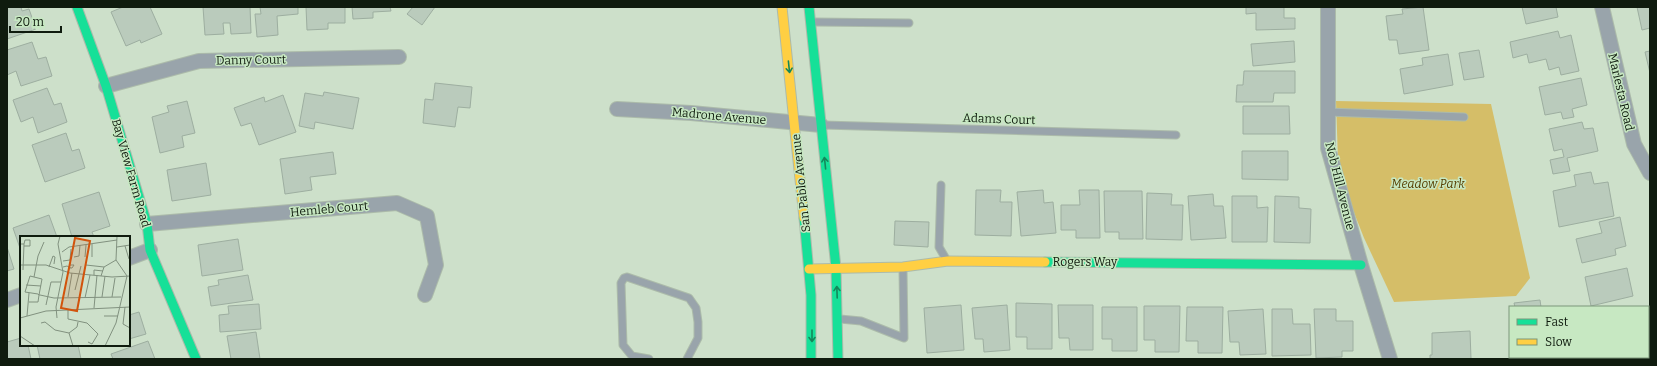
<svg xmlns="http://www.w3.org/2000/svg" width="1657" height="366" viewBox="0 0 1657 366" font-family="Bitter,serif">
	<rect width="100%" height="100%" fill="#cde0ca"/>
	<!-- green -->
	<path fill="#d5be68" d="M1336,101l155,3 39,174 -14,18 -122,6 -30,-64 -22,-56 -4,-22z"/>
	<!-- building -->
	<g fill="#bacbbc" stroke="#9daea0">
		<path d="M7,7h14l1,4 7,-2 7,20 -29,10z"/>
		<path d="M123,7h27l12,27 -21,9 -1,-3 -14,6 -15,-34z"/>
		<path d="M203,7h47l1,26 -20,1 -1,-11h-7l1,11 -19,1z"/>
		<path d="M260,7h38v7l-21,2 1,19 -21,2 -2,-23h6z"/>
		<path d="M306,7h39v16h-17v6l-21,1z"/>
		<path d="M352,7h38l1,4 -18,1v6l-20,1z"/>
		<path d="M413,7h22l-13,18 -15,-11z"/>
		<path d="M1246,7h38v11h11v11l-39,1v-17l-10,1z"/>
		<path d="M1423,7l6,43 -30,4 -2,-14h-8l-3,-24 17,-2 -1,-5z"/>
		<path d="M1522,7h34l2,10 -32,7z"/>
		<path d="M1637,7h13v21l-8,2z"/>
		<path d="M1558,31l2,7 11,-3 8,36 -18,4 -2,-8 -10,3 -3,-11 -17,4 -2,-9 -14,4 -3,-16z"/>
		<path d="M1294,41l1,21 -42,4 -2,-22z"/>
		<path d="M32,42l6,17 8,-2 6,19 -31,10 -5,-15 -9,4v-25z"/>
		<path d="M1479,50l5,27 -20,3 -5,-27z"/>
		<path d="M1650,51v22l-5,-21z"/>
		<path d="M1448,54l5,31 -49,9 -4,-25 23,-4 -1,-7z"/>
		<path d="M1244,71h51v22h-21l-1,9h-37l1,-17h6z"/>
		<path d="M1581,78l6,27 -15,4 2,8 -11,2 -2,-7 -16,3 -6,-28z"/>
		<path d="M435,83l37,4 -2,21 -12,-1 -3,20 -32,-4 2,-24 8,1z"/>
		<path d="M47,88l7,17 7,-2 6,19 -29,11 -5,-16 -12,5 -8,-22z"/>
		<path d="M324,92l35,6 -6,31 -38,-7 -1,7 -15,-3 6,-33 18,3z"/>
		<path d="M283,95l13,37 -37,13 -8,-22 -10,3 -7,-18 30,-11 1,5z"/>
		<path d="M187,101l8,32 -13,3 2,11 -24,6 -8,-36 17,-5 -2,-6z"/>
		<path d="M1243,106h46l1,28h-47z"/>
		<path d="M1582,122l2,7 9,-1 5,23 -31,7 3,13 -17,3 -3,-14 14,-3 -2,-8 -8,2 -5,-22z"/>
		<path d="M66,133l6,18 7,-2 6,19 -40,14 -13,-37z"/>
		<path d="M1242,151h46v29l-46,-1z"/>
		<path d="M333,152l3,22 -26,3 2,13 -27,4 -5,-35z"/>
		<path d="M206,163l5,32 -39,6 -5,-31z"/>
		<path d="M1591,172l3,12 14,-2 6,34 -55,11 -6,-36 23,-5 -2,-11z"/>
		<path d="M976,190h25l-1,12h12l-1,34 -36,-1z"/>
		<path d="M1043,190l1,13 9,-1 3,31 -35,3 -4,-44z"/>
		<path d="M1079,190h20l1,48h-24v-8h-15v-25h19z"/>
		<path d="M1104,191h38l1,48h-24v-7h-14z"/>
		<path d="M99,192l11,34 -18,6 2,5h-22l-10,-33z"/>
		<path d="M1147,193l25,1 -1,11h12l-1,35 -36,-1z"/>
		<path d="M1213,194l1,12h9l3,32 -35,2 -3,-44z"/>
		<path d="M1232,196h25v12l11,-1 -1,35h-35z"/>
		<path d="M1275,196l24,1v11l12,1 -1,34 -36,-1z"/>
		<path d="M49,215l8,22h-36v14l-8,-23z"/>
		<path d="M1620,217l6,29 -11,3 1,6 -34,8 -6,-24 26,-6 -3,-11z"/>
		<path d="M895,221l34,1 -1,25 -34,-2z"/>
		<path d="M238,239l5,31 -41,6 -4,-31z"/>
		<path d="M7,247l7,22 -7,2z"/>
		<path d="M1627,268l6,28 -42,10 -6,-29z"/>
		<path d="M248,275l5,25 -42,6 -3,-19 11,-2 -1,-5z"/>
		<path d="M1540,300l1,7h-26l-1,-4z"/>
		<path d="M1016,303l36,1v45h-25v-12h-11z"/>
		<path d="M259,304l2,25 -41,3 -1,-17 10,-1 -1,-8z"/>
		<path d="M961,305l3,45 -37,3 -3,-45z"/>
		<path d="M1007,305l3,45 -26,2 -1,-13h-8l-3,-31z"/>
		<path d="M1058,305h35v45h-23l-1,-12h-10z"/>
		<path d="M1144,306h36l-1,46h-24v-12h-11z"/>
		<path d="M1102,307h35v44h-25v-12h-10z"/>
		<path d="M1187,307h36l-1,46h-24v-12h-12z"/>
		<path d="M1263,309l3,45 -26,1 -1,-13h-9l-2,-31z"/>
		<path d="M1272,309h20l1,15h17l1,31 -39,1z"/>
		<path d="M1314,309h22v12h17v30h-11v6l-26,1z"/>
		<path d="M139,312l7,22 -17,5v-24z"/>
		<path d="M1470,331l1,28h-41v-4h2v-22z"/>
		<path d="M256,332l4,27h-29l-4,-23z"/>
		<path d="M21,338v7h7l3,14h-24v-17z"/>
		<path d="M148,341l7,18h-42l-2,-5z"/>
		<path d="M37,345h41l3,14h-41z"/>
	</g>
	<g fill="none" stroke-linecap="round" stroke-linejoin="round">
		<defs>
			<g id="lane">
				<path d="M813,22l96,1"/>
				<path d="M1327,112l137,5"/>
				<path d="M823,125l353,10"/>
				<path d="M941,185l-2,62 7,12"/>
				<path d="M840,319l21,2 43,17 -1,-69"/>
				<path d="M649,359l-17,-3 -9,-11 -2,-62 3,-5 3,-1 62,21 7,10 2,14v16l-11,21"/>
			</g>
			<g id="street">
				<path d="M1328,7v141l33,117 29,94"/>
				<path d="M1602,7l32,137 16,29"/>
				<path d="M106,86l93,-25 200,-4"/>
				<path d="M617,109l74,4 130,12"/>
				<path d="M147,224l250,-21 30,13 9,49 -11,30"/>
				<path d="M129,258l21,-8"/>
				<path d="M7,300l14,-5"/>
			</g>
			<g id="fast">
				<path d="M77,7l29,79 41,138 3,26 46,109"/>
				<path d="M809,7l27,261 2,91"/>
				<path d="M804,218l7,77v64"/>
				<path d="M1045,262l316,3"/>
			</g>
			<g id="slow">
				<path d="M782,7l22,211"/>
				<path d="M809,269l94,-2 45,-6 97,1"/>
			</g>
		</defs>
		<!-- lane casing -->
		<use href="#lane" stroke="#acbbaa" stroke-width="9"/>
		<!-- street casing -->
		<use href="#street" stroke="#acbbaa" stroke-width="16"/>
		<!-- fast casing -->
		<use href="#fast" stroke="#acbbaa" stroke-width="11"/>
		<!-- slow casing -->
		<use href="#slow" stroke="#acbbaa" stroke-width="11"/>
		<!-- lane -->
		<use href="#lane" stroke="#99a4ab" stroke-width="7"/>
		<!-- street -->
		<use href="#street" stroke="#99a4ab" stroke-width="14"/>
		<!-- fast -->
		<use href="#fast" stroke="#16e098" stroke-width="9"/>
		<!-- slow -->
		<use href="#slow" stroke="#ffcf43" stroke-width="9"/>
	</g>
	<!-- one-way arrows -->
	<defs><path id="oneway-shaft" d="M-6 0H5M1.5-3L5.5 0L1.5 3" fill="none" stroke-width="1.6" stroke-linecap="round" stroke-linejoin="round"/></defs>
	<g stroke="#13875a">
		<use href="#oneway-shaft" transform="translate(789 67) rotate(84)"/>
		<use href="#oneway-shaft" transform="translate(825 163) rotate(-96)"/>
		<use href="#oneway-shaft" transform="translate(837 292) rotate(-92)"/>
		<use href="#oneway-shaft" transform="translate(812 336) rotate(90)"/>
	</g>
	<g text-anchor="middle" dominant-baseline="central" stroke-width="3" stroke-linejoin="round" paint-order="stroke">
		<!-- street labels -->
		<g font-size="12" fill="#0f1b0e" stroke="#c7e8c2">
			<text transform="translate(251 60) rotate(-1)">Danny Court</text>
			<text transform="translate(1621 92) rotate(77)">Marlesta Road</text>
			<text transform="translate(719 116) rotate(5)">Madrone Avenue</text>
			<text transform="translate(999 119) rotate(2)">Adams Court</text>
			<text transform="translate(131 173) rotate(74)">Bay View Farm Road</text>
			<text transform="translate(801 183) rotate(-96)">San Pablo Avenue</text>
			<text transform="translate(1340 186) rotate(76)">Nob Hill Avenue</text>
			<text transform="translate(329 209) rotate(-5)">Hemleb Court</text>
			<text x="1085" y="262">Rogers Way</text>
		</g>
		<!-- park labels -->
		<g font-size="12" font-style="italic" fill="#594003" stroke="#c7e8c2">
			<text x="1428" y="184">Meadow Park</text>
		</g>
	</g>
	<!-- overview -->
	<g transform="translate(20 236)">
		<rect width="110" height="110" fill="#cde0ca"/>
		<path fill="none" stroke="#81917f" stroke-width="1" d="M97,0l-1,24 11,16M0,8h4l-1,26M72,8v13M4,10h6v-6h-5l-1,4M105,10l4,13M97,11l13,-2M42,16l7,-5 48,-7M54,21l5,-1 1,-11M65,21l1,-12M43,25l7,-1 1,-11M0,29h26l24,8 42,4 18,-1M66,29l18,2M29,31l4,-11 2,1 -1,7M43,31l4,-1 2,1h1v1h2l2,-3h-4l-1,2v2l-1,3M74,39v-5l9,1M81,40l3,-9 12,-7M14,41l4,-21 6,-14M6,49l15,1M55,54l6,-24M48,61l4,-24M82,61l3,-21M92,61l3,-19M65,62l5,-23M9,66h9l1,-7 3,-16 -12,-3 -5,16 13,2 1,1h1l14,3 67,-1M26,69l5,-23h10M105,71l-2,17 7,4M74,72l3,-33M48,74v9l19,4 11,11 -6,10 -4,-2M7,80l2,-23M84,80h14M0,82l26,-7 84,-4M37,82l-1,-11 7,-35 -5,-28 2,-8M21,87l4,-1 10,8 14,3M49,97l8,-6 1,-5M49,97l4,13M0,100l15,10M85,110l11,-23 11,-47"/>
		<path fill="#d2530c" fill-opacity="0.15" stroke="#d2530c" stroke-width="2" d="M55,2l15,3 -13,70 -16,-3z"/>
		<rect width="110" height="110" fill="none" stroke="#0f1b0e" stroke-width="2"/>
	</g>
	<!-- border -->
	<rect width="1657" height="366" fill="none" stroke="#0f1b0e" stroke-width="16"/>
	<!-- legend -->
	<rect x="1509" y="306" width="140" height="52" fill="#c7e8c2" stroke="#7d967a"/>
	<rect x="1517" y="319" width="20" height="6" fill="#16e098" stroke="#7d967a"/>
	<text x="1545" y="326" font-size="12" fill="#0f1b0e">Fast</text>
	<rect x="1517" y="339" width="20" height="6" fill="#ffcf43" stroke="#7d967a"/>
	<text x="1545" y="346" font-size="12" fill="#0f1b0e">Slow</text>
	<!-- scale -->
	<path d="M10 26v6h51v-6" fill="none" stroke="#0f1b0e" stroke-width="2"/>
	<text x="16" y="26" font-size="12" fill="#0f1b0e" stroke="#c7e8c2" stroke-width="3" paint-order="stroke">20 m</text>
</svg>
